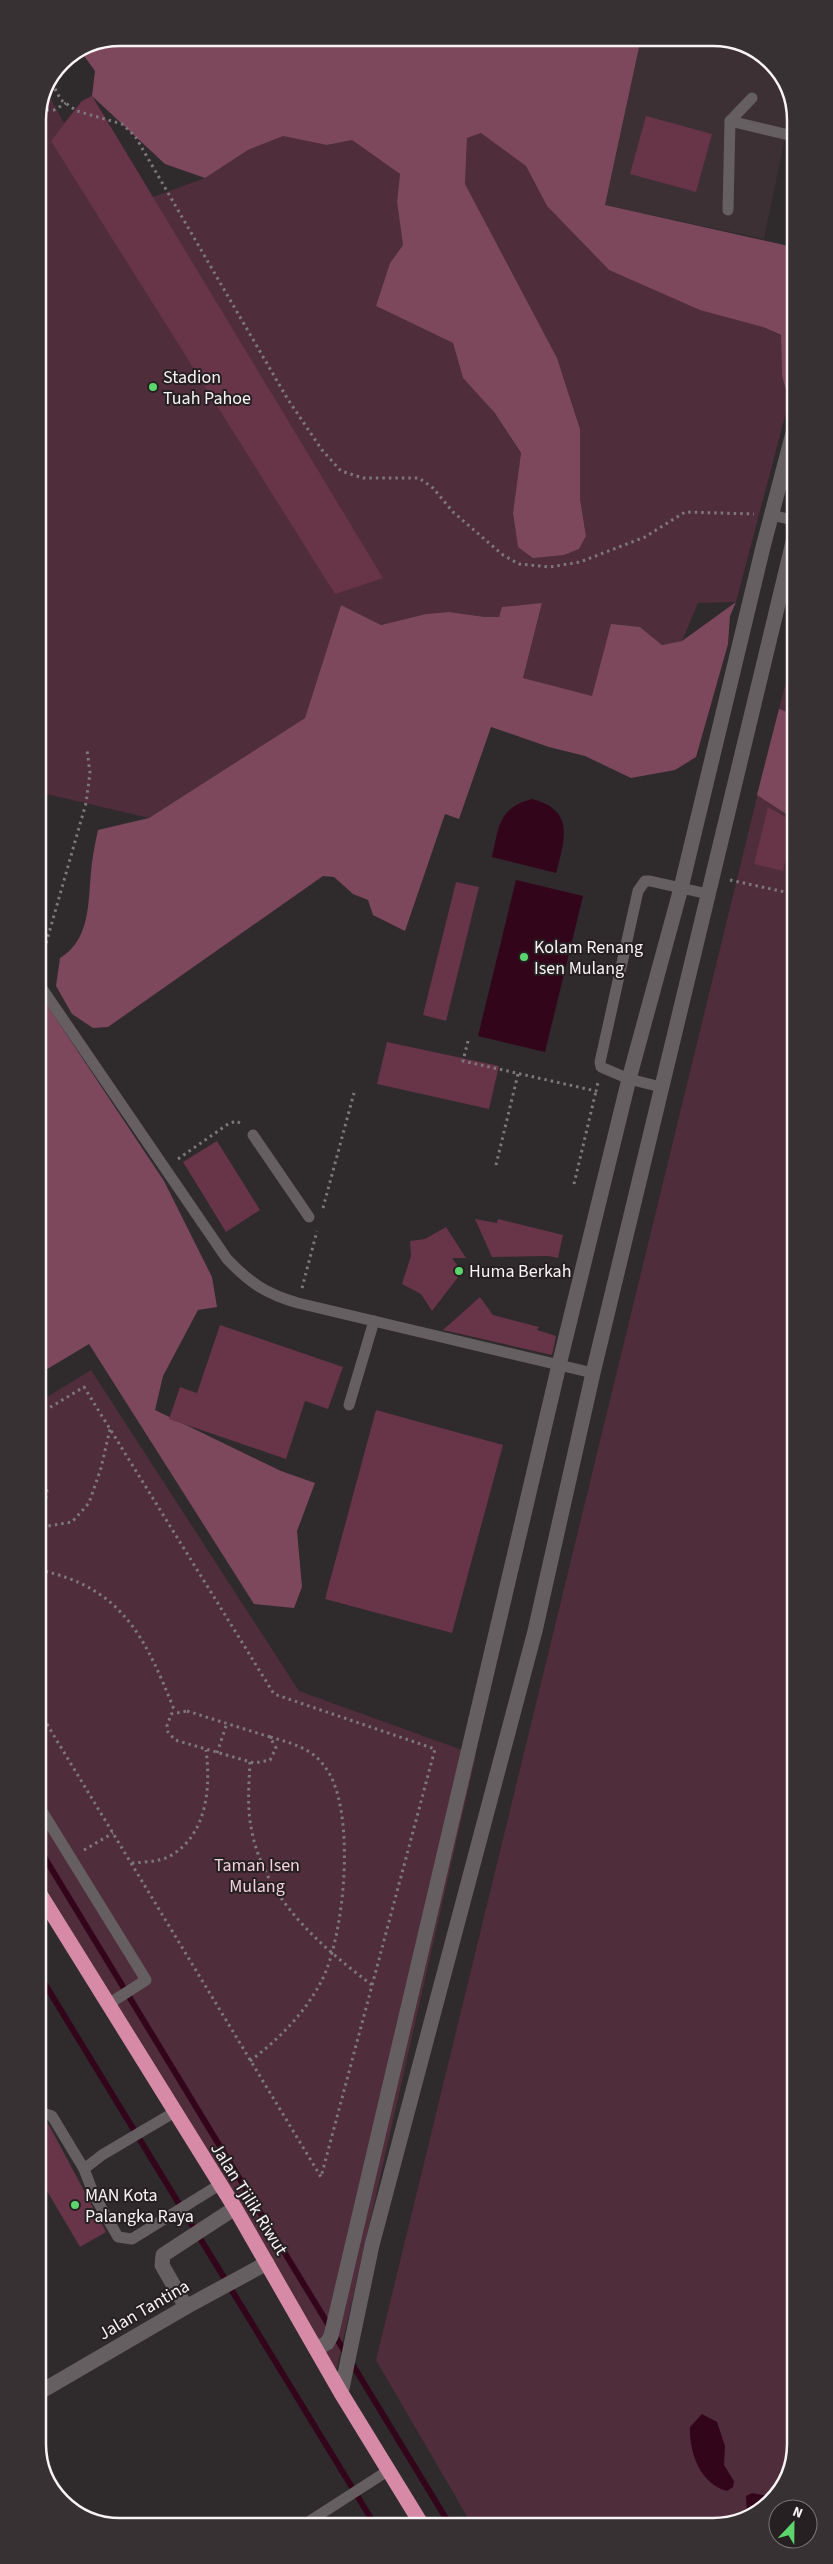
<svg xmlns="http://www.w3.org/2000/svg" width="833" height="2564" viewBox="0 0 833 2564" font-family="'Source Sans 3',sans-serif">
	<rect width="100%" height="100%" fill="#2f2a2c"/>
	<!-- built -->
	<path fill="#3d3034" d="M641,38h77l49,20 26,41 -29,140 -159,-34z"/>
	<!-- green -->
	<g fill="#502d3a">
		<path d="M48,93l16,30 18,-22 10,-5 61,101 52,-19 43,-28 35,-15 44,10 25,-5 48,34 -3,28 6,43 -13,18 -14,43 77,37 10,35 26,27 32,49 -8,59 5,34 46,8 15,-6 7,-13 -6,-37v-70l-23,-71 -92,-174 2,-46 14,-5 22,13 23,20 21,40 62,64 154,57 18,9 1,40 7,25 -53,201 -38,1 -16,38 -20,4 -22,-18 -48,70 -69,-19 19,-74 -43,13h-14l-36,-5 -23,2 -45,11 -40,-20 -36,113 -156,100 -111,-26v-677z"/>
		<path d="M793,654l2,1790 -17,50 -44,30 -262,1 -96,-165 390,-1600z"/>
		<path d="M91,1370l208,321 177,64 -140,616 -296,-493 -1,-476z"/>
	</g>
	<!-- forest -->
	<g fill="#7d485c">
		<path d="M120,38h521l-36,167 188,42v139l-4,15 -7,-25 -1,-41 -18,-8 -63,-17 -91,-40 -62,-64 -21,-40 -45,-33 -14,5 -2,46 92,174 23,71v70l6,37 -7,13 -15,6 -31,3 -15,-11 -5,-34 8,-60 -27,-41 -31,-34 -10,-35 -77,-37 14,-43 13,-18 -6,-43 3,-28 -48,-34 -25,5 -44,-9 -35,14 -43,28 -40,-14 -73,-68 3,-25 -13,-18z"/>
		<path d="M736,602l-6,14 -2,28 -32,113 -21,13 -44,8 -46,-22 -36,-9 -58,-20 -32,92 -14,-5 -40,117 -32,-16 -5,-15 -15,-6 -19,-17 -11,-1 -215,151 -15,1 -21,-14 -16,-28 4,-28c30,-18 28,-54 31,-86 1,-14 4,-28 7,-42l51,-12 156,-100 36,-113 40,20 45,-11 23,-2 36,5h14l3,-10 40,-4 -19,75 69,18 19,-72 29,3 22,18 20,-4z"/>
		<path d="M779,709l14,5 1,105 -37,-24z"/>
		<path d="M39,993l125,188 48,96 5,30 -19,3 -35,66 -8,34 126,61 34,12 -18,48 5,56 -8,21 -40,-4 -165,-260 -50,30z"/>
	</g>
	<!-- water -->
	<g fill="#33051b">
		<path d="M532,799c43,11 33,40 24,74l-64,-16c7,-30 6,-49 40,-58z"/>
		<path d="M516,880l67,16 -38,156 -67,-16z"/>
		<path d="M702,2414l15,8 8,24 -1,19 10,16 -1,6 -6,4c-27,-7 -38,-39 -37,-64z"/>
		<path d="M752,2493l22,4 -27,18 -1,-19z"/>
	</g>
	<g fill="none" stroke-linecap="round" stroke-linejoin="round">
		<!-- stream -->
		<g stroke="#33051b" stroke-width="6">
			<path d="M40,1850l410,675"/>
			<path d="M40,1976l335,549"/>
		</g>
	</g>
	<!-- building -->
	<g fill="#673448">
		<path d="M92,96l291,482 -48,16 -284,-453 31,-40z"/>
		<path d="M646,116l66,18 -16,58 -66,-18z"/>
		<path d="M768,807l26,15 -11,49 -29,-7z"/>
		<path d="M456,882l23,5 -33,134 -23,-6z"/>
		<path d="M387,1042l112,24 -10,43 -112,-25z"/>
		<path d="M217,1141l43,69 -34,22 -43,-70z"/>
		<path d="M475,1219l22,4 1,-4 65,16 -5,23 -10,-2 -56,1z"/>
		<path d="M446,1227l20,31h-14l10,14 -30,39 -11,-17 -19,-10 9,-28 -1,-15 15,-2z"/>
		<path d="M480,1297l13,18 46,12 -2,3 19,6 -4,19 -109,-25z"/>
		<path d="M220,1325l123,42 -15,42 -23,-8 -19,58 -117,-40 11,-32 17,6z"/>
		<path d="M376,1410l127,35 -51,188 -127,-34z"/>
		<path d="M40,2120l7,2 3,5 56,105 -26,15 -40,-68z"/>
	</g>
	<g fill="none" stroke-linecap="round" stroke-linejoin="round">
		<!-- path -->
		<g stroke="#7d787a" stroke-width="3" stroke-dasharray="2.5 4" stroke-linecap="butt">
			<path d="M52,83l9,17 16,11 45,13 13,12 152,262 35,52 19,21 22,7h56l14,10 20,24 50,43 16,9 31,3 30,-5 65,-25 40,-25 69,2"/>
			<path d="M40,110h14l12,-7"/>
			<path d="M730,880l64,14"/>
			<path d="M39,968l47,-165 4,-30 -3,-23"/>
			<path d="M468,1041l-5,20 133,30 2,-9"/>
			<path d="M178,1159l50,-35 8,-3 6,3"/>
			<path d="M496,1165l22,-91"/>
			<path d="M574,1184l22,-93"/>
			<path d="M323,1208l31,-115"/>
			<path d="M302,1288l15,-57"/>
			<path d="M39,1414l45,-27 190,307 161,55 -114,428 -282,-466"/>
			<path d="M39,1479l8,12 -8,48"/>
			<path d="M42,1527l30,-5 17,-19 12,-35 9,-39"/>
			<path d="M39,1570c84,17 107,69 136,142"/>
			<path d="M187,1711l83,26 6,11 -6,12 -16,3 -79,-23 -7,-8 -1,-6 4,-12z"/>
			<path d="M217,1753l10,-30"/>
			<path d="M250,1762c-1,22 -3,44 1,65 12,70 68,118 121,158"/>
			<path d="M84,1850l29,-17"/>
			<path d="M132,1863c12,-1 27,-1 38,-7 37,-21 41,-68 36,-106"/>
			<path d="M250,2061c29,-22 54,-47 71,-79 24,-45 36,-174 4,-215 -13,-19 -34,-24 -55,-30"/>
		</g>
		<!-- lane -->
		<g stroke="#655f61" stroke-width="11">
			<path d="M752,98l-22,23 63,15"/>
			<path d="M728,210l2,-89"/>
			<path d="M771,515l22,5"/>
			<path d="M39,984l188,275c23,24 39,35 71,44l295,70"/>
			<path d="M661,1087l-32,-8 -28,-12 -1,-5 38,-171 7,-10h5l58,13"/>
			<path d="M253,1135l56,82"/>
			<path d="M349,1405l25,-84"/>
			<path d="M40,1808l106,172 -39,25"/>
			<path d="M40,2112l12,4 32,53"/>
			<path d="M173,2113l-71,42 -18,14 10,26 24,42 14,2 87,-54"/>
			<path d="M302,2526l87,-56"/>
		</g>
		<!-- street -->
		<g stroke="#655f61" stroke-width="15">
			<path d="M186,2307l-24,-42 1,-10 72,-47"/>
			<path d="M316,2349l11,-6 4,-7 228,-971 70,-286 52,-191 82,-341 30,-114"/>
			<path d="M40,2392l146,-85 81,-44"/>
			<path d="M341,2393l31,-148 163,-614 58,-258 200,-831"/>
		</g>
		<!-- highway -->
		<path stroke="#d78aa6" stroke-width="15" d="M40,1894l195,314 106,185 81,132"/>
	</g>
	<!-- markers -->
	<g fill="#5cd56d" stroke="#262022" stroke-width="2">
		<circle cx="153" cy="387" r="5"/>
		<circle cx="524" cy="957" r="5"/>
		<circle cx="459" cy="1271" r="5"/>
		<circle cx="75" cy="2205" r="5"/>
	</g>
	<g text-anchor="middle" dominant-baseline="central" stroke-width="4" stroke-linejoin="round" paint-order="stroke">
		<!-- poi labels -->
		<g font-size="18" fill="#f8f4f5" stroke="#262022" text-anchor="start">
			<text x="163" y="377">Stadion<tspan x="163" dy="21">Tuah Pahoe</tspan></text>
			<text x="534" y="947">Kolam Renang<tspan x="534" dy="21">Isen Mulang</tspan></text>
			<text x="469" y="1271">Huma Berkah</text>
			<text x="85" y="2195">MAN Kota<tspan x="85" dy="21">Palangka Raya</tspan></text>
		</g>
		<!-- park labels -->
		<g font-size="18" fill="#f4d0dc" stroke="#262022">
			<text x="257" y="1865">Taman Isen<tspan x="257" dy="21">Mulang</tspan></text>
		</g>
		<!-- street labels -->
		<g font-size="18" fill="#f8f4f5" stroke="#262022">
			<text transform="translate(249 2199) rotate(58)">Jalan Tjilik Riwut</text>
			<text transform="translate(144 2310) rotate(-30)">Jalan Tantina</text>
		</g>
	</g>
	<!-- crop -->
	<path d="M0 0H833V2564H0ZM120 46H713A74 74 0 0 1 787 120V2444A74 74 0 0 1 713 2518H120A74 74 0 0 1 46 2444V120A74 74 0 0 1 120 46Z" fill="#373133" fill-rule="evenodd"/>
	<path fill="none" stroke="#f8f4f5" stroke-width="2.5" d="M120 46H713A74 74 0 0 1 787 120V2444A74 74 0 0 1 713 2518H120A74 74 0 0 1 46 2444V120A74 74 0 0 1 120 46Z"/>
	<!-- north arrow -->
	<g transform="translate(793 2524) rotate(22)"><circle r="24" fill="#262022" stroke="#7a7576"/>
	<path d="M0-4L9 19L0 12L-9 19Z" fill="#5cd56d"/>
	<text y="-8" font-size="14" font-weight="bold" text-anchor="middle" fill="#f8f4f5">N</text>
	</g>
</svg>
